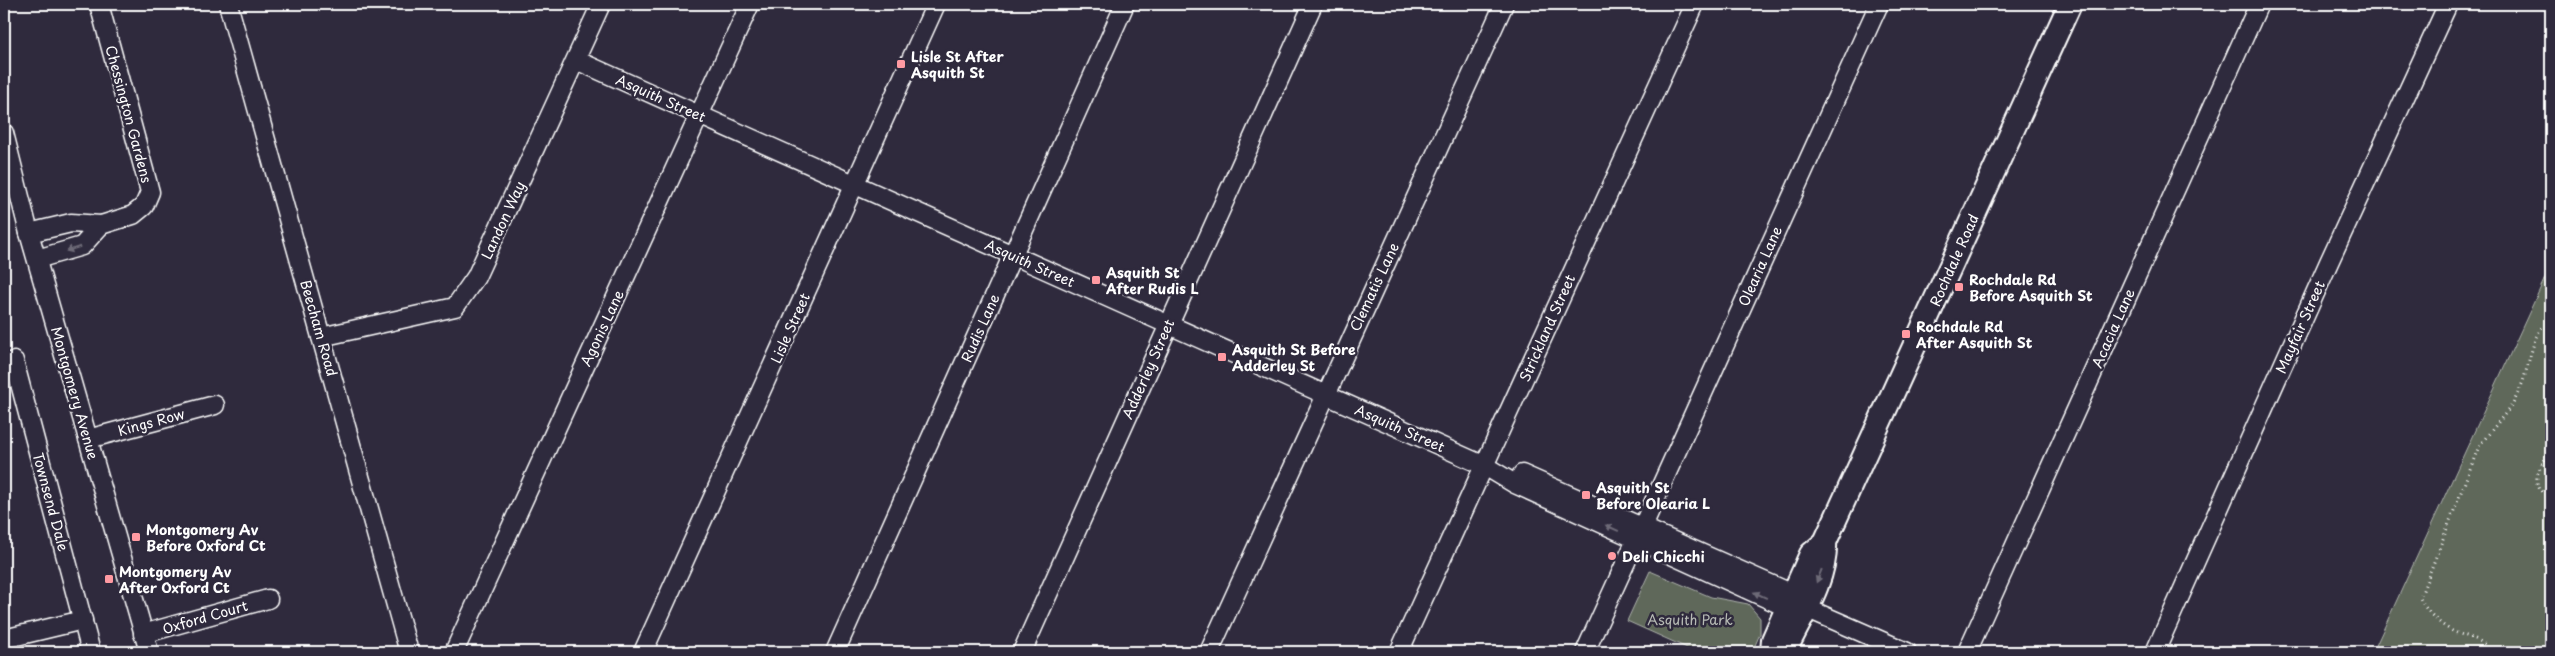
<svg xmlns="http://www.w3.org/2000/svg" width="2555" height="656" viewBox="0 0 2555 656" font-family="'Playpen Sans',sans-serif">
	<rect width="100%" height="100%" fill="#2f2a3d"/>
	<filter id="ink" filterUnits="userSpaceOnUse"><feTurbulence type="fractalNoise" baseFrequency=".02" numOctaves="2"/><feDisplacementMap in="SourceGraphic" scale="10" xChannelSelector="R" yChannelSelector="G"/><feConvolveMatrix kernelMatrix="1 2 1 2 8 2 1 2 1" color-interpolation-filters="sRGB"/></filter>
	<g filter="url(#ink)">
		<!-- green -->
		<g fill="#5e675a" stroke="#aeb3ac">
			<path d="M2551,265v387h-178z"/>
			<path d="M1650,571l61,26 37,7 12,14v16l-8,18h-56l-69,-31z"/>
		</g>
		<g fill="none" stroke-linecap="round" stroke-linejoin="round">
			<defs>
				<g id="minor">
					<path d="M228,4l181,648"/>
					<path d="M576,60l909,406 30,18 273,124h10"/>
					<path d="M4,133l25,100 120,419"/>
					<path d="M29,233l42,-10 30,2 32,-10 11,-9 6,-14 -51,-188"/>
					<path d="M37,259l45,-13 19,-21"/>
					<path d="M321,337l134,-30 21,-30 125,-273"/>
					<path d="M4,363l10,-2 77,291"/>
					<path d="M88,439l127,-34"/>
					<path d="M1522,474l271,120 13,14 101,44"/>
					<path d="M1642,528l237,-524"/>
					<path d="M143,634l125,-35"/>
					<path d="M4,639l79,-19"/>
					<path d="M454,652l296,-648"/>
					<path d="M643,652l293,-648"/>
					<path d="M835,652l290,-648"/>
					<path d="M1022,652l291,-648"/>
					<path d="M1209,652l295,-648"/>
					<path d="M1399,652l296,-648"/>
					<path d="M1585,652l51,-112"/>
					<path d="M1967,652l292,-648"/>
					<path d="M2155,652l174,-390 119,-258"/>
				</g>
				<g id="major">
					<path d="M1772,652l1,-12 38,-86 14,-12 245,-538"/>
					<path d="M1782,652l5,-5c15,-31 40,-69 38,-105"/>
				</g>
			</defs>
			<!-- minor casing -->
			<use href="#minor" stroke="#fff" stroke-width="21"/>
			<!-- major casing -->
			<use href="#major" stroke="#fff" stroke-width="26"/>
			<!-- path -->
			<g stroke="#fff" stroke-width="3" stroke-dasharray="1 4" stroke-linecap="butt">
				<path d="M2547,455c-6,13 -14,19 -8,35l12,6"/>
				<path d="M2542,464l9,-2"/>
				<path d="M2491,652c-8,-13 -20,-14 -34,-19 -15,-6 -30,-20 -37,-35l59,-152 34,-42 10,-22 12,-43 7,-12"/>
			</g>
			<!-- minor -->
			<use href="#minor" stroke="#2f2a3d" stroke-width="18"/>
			<!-- major -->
			<use href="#major" stroke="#2f2a3d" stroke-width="22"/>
		</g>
		<!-- one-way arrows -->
		<defs><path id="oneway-solid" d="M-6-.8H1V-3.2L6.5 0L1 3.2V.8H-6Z" transform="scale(1.25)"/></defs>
		<g fill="#6d6a77">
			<use href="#oneway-solid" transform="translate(73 249) rotate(163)"/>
			<use href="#oneway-solid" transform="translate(1612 528) rotate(-156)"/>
			<use href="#oneway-solid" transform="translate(1819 576) rotate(112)"/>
			<use href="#oneway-solid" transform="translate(1760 595) rotate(-156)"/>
		</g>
	</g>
	<!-- markers -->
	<g fill="#ff9aa2" stroke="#2f2a3d" stroke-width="2">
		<rect x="896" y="59" width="10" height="10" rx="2.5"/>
		<rect x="1091" y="275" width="10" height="10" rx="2.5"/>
		<rect x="1954" y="282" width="10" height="10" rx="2.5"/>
		<rect x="1901" y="329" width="10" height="10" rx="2.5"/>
		<rect x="1217" y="352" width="10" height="10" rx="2.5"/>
		<rect x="1581" y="490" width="10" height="10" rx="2.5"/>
		<rect x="131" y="532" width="10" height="10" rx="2.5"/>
		<circle cx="1612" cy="556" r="5"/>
		<rect x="104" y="574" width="10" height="10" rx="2.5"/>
	</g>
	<g text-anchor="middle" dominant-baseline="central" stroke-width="5" stroke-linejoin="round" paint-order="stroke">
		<!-- poi labels -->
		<g font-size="14" font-weight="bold" fill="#fff" stroke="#2f2a3d" text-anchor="start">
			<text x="911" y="56">Lisle St After<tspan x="911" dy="16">Asquith St</tspan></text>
			<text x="1106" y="272">Asquith St<tspan x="1106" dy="16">After Rudis L</tspan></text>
			<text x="1969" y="279">Rochdale Rd<tspan x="1969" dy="16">Before Asquith St</tspan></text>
			<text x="1916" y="326">Rochdale Rd<tspan x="1916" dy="16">After Asquith St</tspan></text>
			<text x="1232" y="349">Asquith St Before<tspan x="1232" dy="16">Adderley St</tspan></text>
			<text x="1596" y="487">Asquith St<tspan x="1596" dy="16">Before Olearia L</tspan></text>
			<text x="146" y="529">Montgomery Av<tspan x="146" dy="16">Before Oxford Ct</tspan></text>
			<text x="1622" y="556">Deli Chicchi</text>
			<text x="119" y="571">Montgomery Av<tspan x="119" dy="16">After Oxford Ct</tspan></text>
		</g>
		<!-- street labels -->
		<g font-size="14" fill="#fff" stroke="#2f2a3d">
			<text transform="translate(661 98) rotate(24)">Asquith Street</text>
			<text transform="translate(129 114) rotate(75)">Chessington Gardens</text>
			<text transform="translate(503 220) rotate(-65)">Landon Way</text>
			<text transform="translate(1954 260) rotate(-66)">Rochdale Road</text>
			<text transform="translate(1030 263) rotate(24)">Asquith Street</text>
			<text transform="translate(1760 266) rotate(-66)">Olearia Lane</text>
			<text transform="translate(1374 287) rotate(-65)">Clematis Lane</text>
			<text transform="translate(2300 327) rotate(-66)">Mayfair Street</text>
			<text transform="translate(319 328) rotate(74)">Beecham Road</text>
			<text transform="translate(602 328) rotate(-65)">Agonis Lane</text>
			<text transform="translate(790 328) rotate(-66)">Lisle Street</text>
			<text transform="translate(980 328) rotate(-66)">Rudis Lane</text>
			<text transform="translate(1547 328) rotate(-66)">Strickland Street</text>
			<text transform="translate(2113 328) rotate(-66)">Acacia Lane</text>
			<text transform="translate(1148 369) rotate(-66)">Adderley Street</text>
			<text transform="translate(75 393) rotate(74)">Montgomery Avenue</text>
			<text transform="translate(151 422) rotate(-15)">Kings Row</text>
			<text transform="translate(1400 428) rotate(24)">Asquith Street</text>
			<text transform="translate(51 502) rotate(75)">Townsend Dale</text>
			<text transform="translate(205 617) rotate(-16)">Oxford Court</text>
		</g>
		<!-- park labels -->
		<g font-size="14" fill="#b7bbb5" stroke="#2f2a3d">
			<text x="1690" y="619">Asquith Park</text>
		</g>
	</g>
	<!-- margin -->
	<rect width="2555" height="656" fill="none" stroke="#2f2a3d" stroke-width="20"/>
	<rect x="10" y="10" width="2535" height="636" fill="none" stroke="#fff" stroke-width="2" filter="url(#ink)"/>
</svg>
